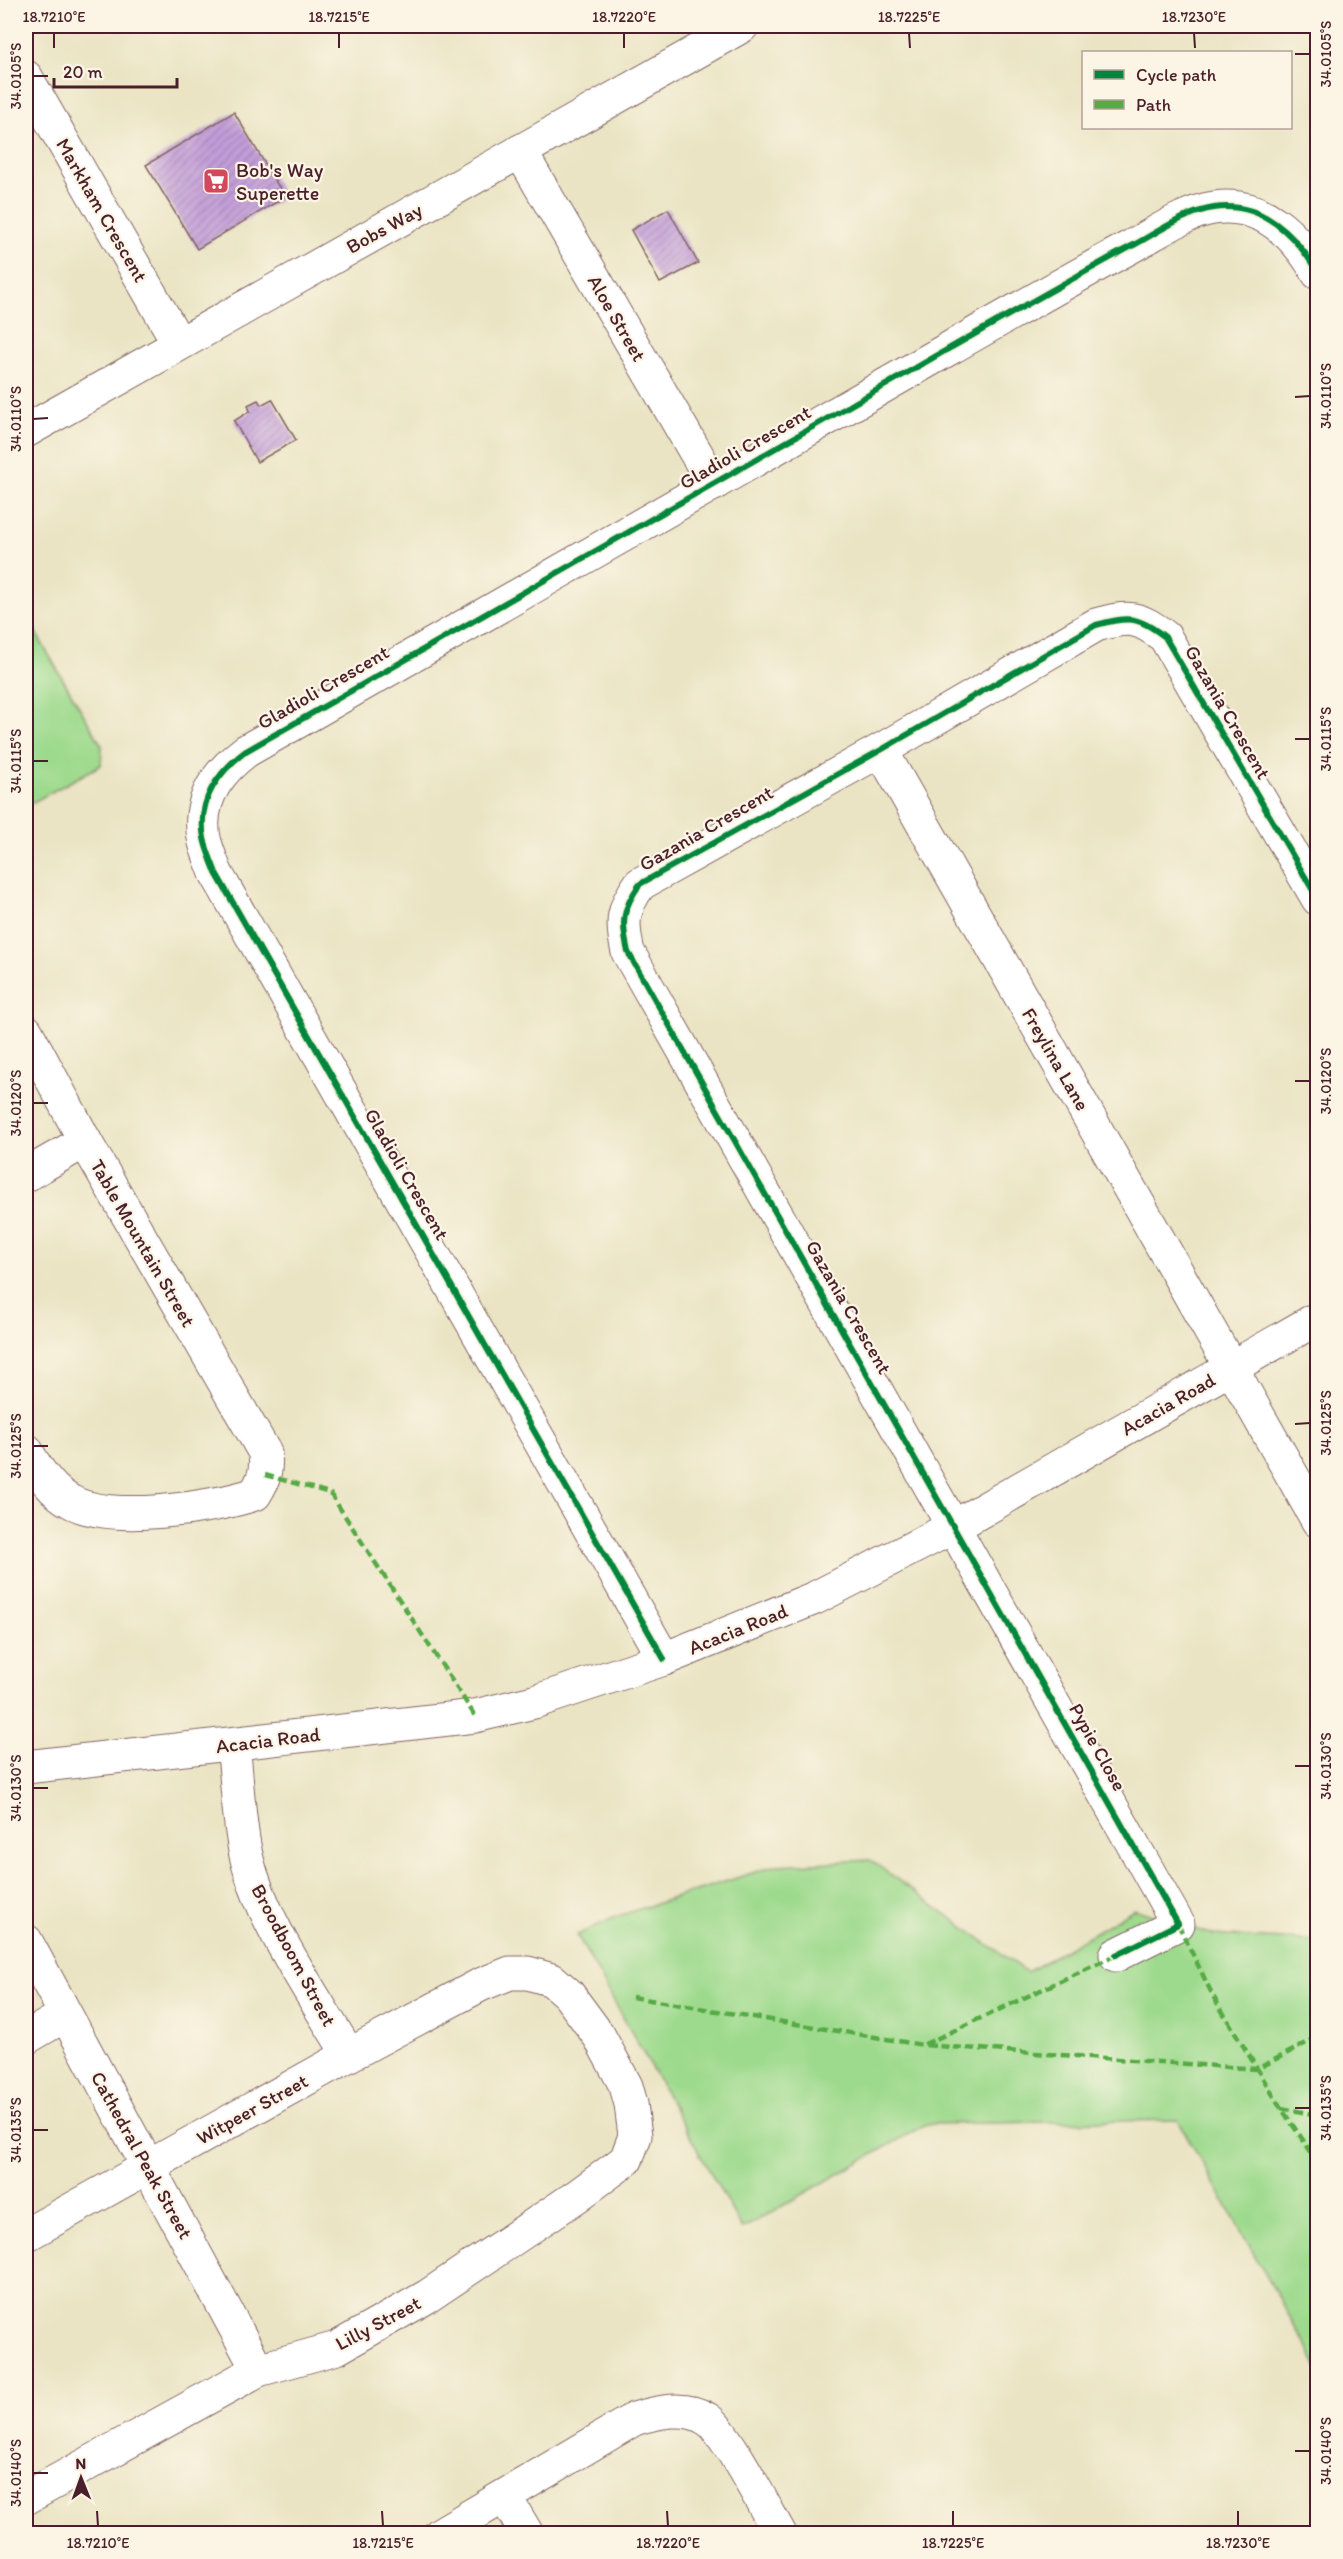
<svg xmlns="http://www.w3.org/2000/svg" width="1343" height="2559" viewBox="0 0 1343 2559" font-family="Itim,sans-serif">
	<defs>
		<pattern id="building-hatch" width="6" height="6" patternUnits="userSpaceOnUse" patternTransform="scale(1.5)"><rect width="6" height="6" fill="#c39ed9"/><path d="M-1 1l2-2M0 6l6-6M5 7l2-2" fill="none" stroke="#a080b0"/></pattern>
	</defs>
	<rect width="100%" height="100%" fill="#fcf5e5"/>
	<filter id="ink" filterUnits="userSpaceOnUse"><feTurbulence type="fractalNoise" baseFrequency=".0167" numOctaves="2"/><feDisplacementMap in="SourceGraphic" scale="12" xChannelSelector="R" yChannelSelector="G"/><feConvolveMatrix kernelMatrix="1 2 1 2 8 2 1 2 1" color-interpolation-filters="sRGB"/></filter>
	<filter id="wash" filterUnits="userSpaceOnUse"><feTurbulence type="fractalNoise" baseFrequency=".008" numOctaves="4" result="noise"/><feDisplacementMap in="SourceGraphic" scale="24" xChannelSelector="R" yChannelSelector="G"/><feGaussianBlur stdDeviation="1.35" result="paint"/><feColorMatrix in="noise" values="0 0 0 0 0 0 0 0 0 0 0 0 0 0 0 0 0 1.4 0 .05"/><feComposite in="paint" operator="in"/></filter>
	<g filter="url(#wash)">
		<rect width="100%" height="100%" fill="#eae4c4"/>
		<!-- grass -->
		<g fill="#9eda8d" stroke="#747c5c" stroke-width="1.5">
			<path d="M26,616l76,130 -1,19 -75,41z"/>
			<path d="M870,1860l157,112 107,-63 79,26 104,6v424l-139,-245 -252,4 -184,105 -165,-294 38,-18 162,-52z"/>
		</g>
		<g id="blocks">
			<!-- building -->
			<g fill="url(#building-hatch)">
				<path d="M234,112l51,85 -88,52 -51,-84z"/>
				<path d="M668,209l30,54 -38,20 -29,-53z"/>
				<path d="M272,399l24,41 -39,22 -23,-41 16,-10 -2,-6 10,-5 3,5z"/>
			</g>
		</g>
	</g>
	<g filter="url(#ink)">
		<use href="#blocks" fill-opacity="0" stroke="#826461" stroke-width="1.5"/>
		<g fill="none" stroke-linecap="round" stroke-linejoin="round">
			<defs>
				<g id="minor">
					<path d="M26,77l153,267"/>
					<path d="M520,151l194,333"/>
					<path d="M26,431l716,-405"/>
					<path d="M881,750l437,771"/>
					<path d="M26,1031l59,110 180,312c2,17 -1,27 -10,41 -41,14 -146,30 -185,7 -19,-10 -34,-33 -44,-51"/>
					<path d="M26,1175l59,-34"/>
					<path d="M664,1659l-448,-786c-4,-11 -10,-24 -12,-35 -7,-38 14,-66 42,-87 235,-135 470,-268 704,-403 60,-34 119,-68 180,-101 25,-13 55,-35 84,-39 48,-7 82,27 104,65"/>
					<path d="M233,1744c4,34 5,68 11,101 11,67 70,151 105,210"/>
					<path d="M26,1767l449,-51 59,-14 130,-43 151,-61 140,-72 363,-208"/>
					<path d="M26,1941l232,429"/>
					<path d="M1116,1955l62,-31 -550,-972c-7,-30 -6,-43 12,-68l241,-134 215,-125c33,-9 42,-9 69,12l153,262"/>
					<path d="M26,2038l39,-23"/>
					<path d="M26,2235l323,-180 131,-70 30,-12h18l24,7 16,14 31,42 27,50 5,18 4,32 -9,24 -49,36 -149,100 -91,52 -79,22 -232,128"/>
					<path d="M505,2497l22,37"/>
					<path d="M440,2534l194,-115c23,-7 51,-14 73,0 20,13 59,91 73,115"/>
				</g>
			</defs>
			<!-- minor casing -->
			<use href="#minor" stroke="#826461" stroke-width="35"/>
			<!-- minor -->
			<use href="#minor" stroke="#fff" stroke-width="33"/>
			<!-- quiet -->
			<g stroke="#57aa44" stroke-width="4.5" stroke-dasharray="9 4.5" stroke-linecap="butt">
				<path d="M265,1475l65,18 145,223"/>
				<path d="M1178,1924l35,72 68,112 37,54"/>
				<path d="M1116,1955l-193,90 334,24 61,-32"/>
				<path d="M632,1997l291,48"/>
				<path d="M1281,2108l37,7"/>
			</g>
			<defs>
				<g id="cycleway">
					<path d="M664,1659l-448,-786c-4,-11 -10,-24 -12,-35 -7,-38 14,-66 42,-87 235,-135 470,-268 704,-403 60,-34 119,-68 180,-101 25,-13 55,-35 84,-39 48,-7 82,27 104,65"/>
					<path d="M1116,1955l62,-31 -550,-972c-7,-30 -6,-43 12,-68l241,-134 215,-125c33,-9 42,-9 69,12l153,262"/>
				</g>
			</defs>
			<!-- cycleway casing -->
			<use href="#cycleway" stroke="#fcf5e5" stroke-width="10"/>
			<!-- cycleway -->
			<use href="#cycleway" stroke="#00873e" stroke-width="6"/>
		</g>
	</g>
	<!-- ticks -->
	<path fill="none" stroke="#4a1f2b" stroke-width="2" d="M54,33v15M339,33v15M624,33v15M909,33l1,15M1194,33l1,15M1295,54h15M33,76h15M1295,397l15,-1M33,419l15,-1M1295,739h15M33,761h15M1295,1081h15M33,1103h15M1295,1424l15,-1M33,1446h15M1295,1766h15M33,1788h15M1295,2108h15M33,2130h15M1295,2451h15M33,2473h15M97,2511l1,15M382,2511l1,15M667,2511l1,15M953,2511v15M1238,2511v15"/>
	<!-- icons -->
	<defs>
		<symbol id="supermarket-square" viewBox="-11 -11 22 22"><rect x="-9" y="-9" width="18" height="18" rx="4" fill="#d1495b" stroke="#fcf5e5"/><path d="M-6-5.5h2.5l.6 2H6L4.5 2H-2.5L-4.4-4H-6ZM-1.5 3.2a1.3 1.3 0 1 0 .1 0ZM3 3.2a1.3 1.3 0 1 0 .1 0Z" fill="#fff"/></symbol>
	</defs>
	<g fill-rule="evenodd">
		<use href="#supermarket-square" x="201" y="166" width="30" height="30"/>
	</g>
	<g text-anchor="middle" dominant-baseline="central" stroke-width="4.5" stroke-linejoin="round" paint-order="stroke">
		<!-- poi labels -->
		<g font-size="20" fill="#4a1f2b" stroke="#fcf5e5" text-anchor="start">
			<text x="236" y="170">Bob's Way<tspan x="236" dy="23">Superette</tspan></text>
		</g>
		<!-- street labels -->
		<g font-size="20" fill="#4a1f2b" stroke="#fcf5e5">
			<text transform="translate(102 210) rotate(60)">Markham Crescent</text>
			<text transform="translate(384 228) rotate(-29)">Bobs Way</text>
			<text transform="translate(617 318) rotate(60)">Aloe Street</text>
			<text transform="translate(745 447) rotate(-30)">Gladioli Crescent</text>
			<text transform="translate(323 687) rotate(-30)">Gladioli Crescent</text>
			<text transform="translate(1228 712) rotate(60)">Gazania Crescent</text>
			<text transform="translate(706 828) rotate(-30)">Gazania Crescent</text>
			<text transform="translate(1056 1059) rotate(60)">Freylina Lane</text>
			<text transform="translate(407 1174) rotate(60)">Gladioli Crescent</text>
			<text transform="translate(143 1243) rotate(60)">Table Mountain Street</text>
			<text transform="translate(849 1307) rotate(60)">Gazania Crescent</text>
			<text transform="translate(1168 1404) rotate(-30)">Acacia Road</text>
			<text transform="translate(738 1629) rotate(-22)">Acacia Road</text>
			<text transform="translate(268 1740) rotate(-7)">Acacia Road</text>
			<text transform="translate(1098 1747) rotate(61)">Pypie Close</text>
			<text transform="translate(294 1955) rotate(62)">Broodboom Street</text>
			<text transform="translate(252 2109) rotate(-29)">Witpeer Street</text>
			<text transform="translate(142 2155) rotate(61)">Cathedral Peak Street</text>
			<text transform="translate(378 2323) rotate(-28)">Lilly Street</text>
		</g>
	</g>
	<!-- margin -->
	<rect width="1343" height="2559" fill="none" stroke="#fcf5e5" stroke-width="66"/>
	<!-- legend -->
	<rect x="1082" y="51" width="210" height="78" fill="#fcf5e5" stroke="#b59f9b" stroke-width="1.5"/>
	<rect x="1094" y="70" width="30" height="9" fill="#00873e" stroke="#b59f9b" stroke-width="1.5"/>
	<text x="1136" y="81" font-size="18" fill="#4a1f2b">Cycle path</text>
	<rect x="1094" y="100" width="30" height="9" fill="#57aa44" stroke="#b59f9b" stroke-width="1.5"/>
	<text x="1136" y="111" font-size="18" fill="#4a1f2b">Path</text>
	<!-- north arrow -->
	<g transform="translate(81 2478) rotate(359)" stroke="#fcf5e5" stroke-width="4.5" paint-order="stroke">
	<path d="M0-4.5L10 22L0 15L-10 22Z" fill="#4a1f2b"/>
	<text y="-9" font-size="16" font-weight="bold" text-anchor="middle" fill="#4a1f2b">N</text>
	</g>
	<!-- scale -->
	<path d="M54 78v9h123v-9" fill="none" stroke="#4a1f2b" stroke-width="3"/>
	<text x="63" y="78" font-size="18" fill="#4a1f2b" stroke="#fcf5e5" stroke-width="4.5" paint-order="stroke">20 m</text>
	<rect x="33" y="33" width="1277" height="2493" fill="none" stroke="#4a1f2b" stroke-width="2"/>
	<g font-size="15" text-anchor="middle" fill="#4a1f2b">
		<text x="54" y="22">18.7210°E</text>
		<text x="339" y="22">18.7215°E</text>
		<text x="624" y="22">18.7220°E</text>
		<text x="909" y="22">18.7225°E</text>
		<text x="1194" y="22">18.7230°E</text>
		<text transform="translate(1326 54) rotate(-90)" y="5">34.0105°S</text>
		<text transform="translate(16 76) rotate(-90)" y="5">34.0105°S</text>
		<text transform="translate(1326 396) rotate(-90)" y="5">34.0110°S</text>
		<text transform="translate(16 419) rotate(-90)" y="5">34.0110°S</text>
		<text transform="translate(1326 739) rotate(-90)" y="5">34.0115°S</text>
		<text transform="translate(16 761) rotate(-90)" y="5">34.0115°S</text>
		<text transform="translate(1326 1081) rotate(-90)" y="5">34.0120°S</text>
		<text transform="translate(16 1103) rotate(-90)" y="5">34.0120°S</text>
		<text transform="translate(1326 1423) rotate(-90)" y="5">34.0125°S</text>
		<text transform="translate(16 1446) rotate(-90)" y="5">34.0125°S</text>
		<text transform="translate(1326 1766) rotate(-90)" y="5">34.0130°S</text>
		<text transform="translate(16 1788) rotate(-90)" y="5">34.0130°S</text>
		<text transform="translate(1326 2108) rotate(-90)" y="5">34.0135°S</text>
		<text transform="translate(16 2130) rotate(-90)" y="5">34.0135°S</text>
		<text transform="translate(1326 2451) rotate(-90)" y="5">34.0140°S</text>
		<text transform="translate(16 2473) rotate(-90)" y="5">34.0140°S</text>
		<text x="98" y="2548">18.7210°E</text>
		<text x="383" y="2548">18.7215°E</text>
		<text x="668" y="2548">18.7220°E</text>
		<text x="953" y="2548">18.7225°E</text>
		<text x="1238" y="2548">18.7230°E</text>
	</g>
</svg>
